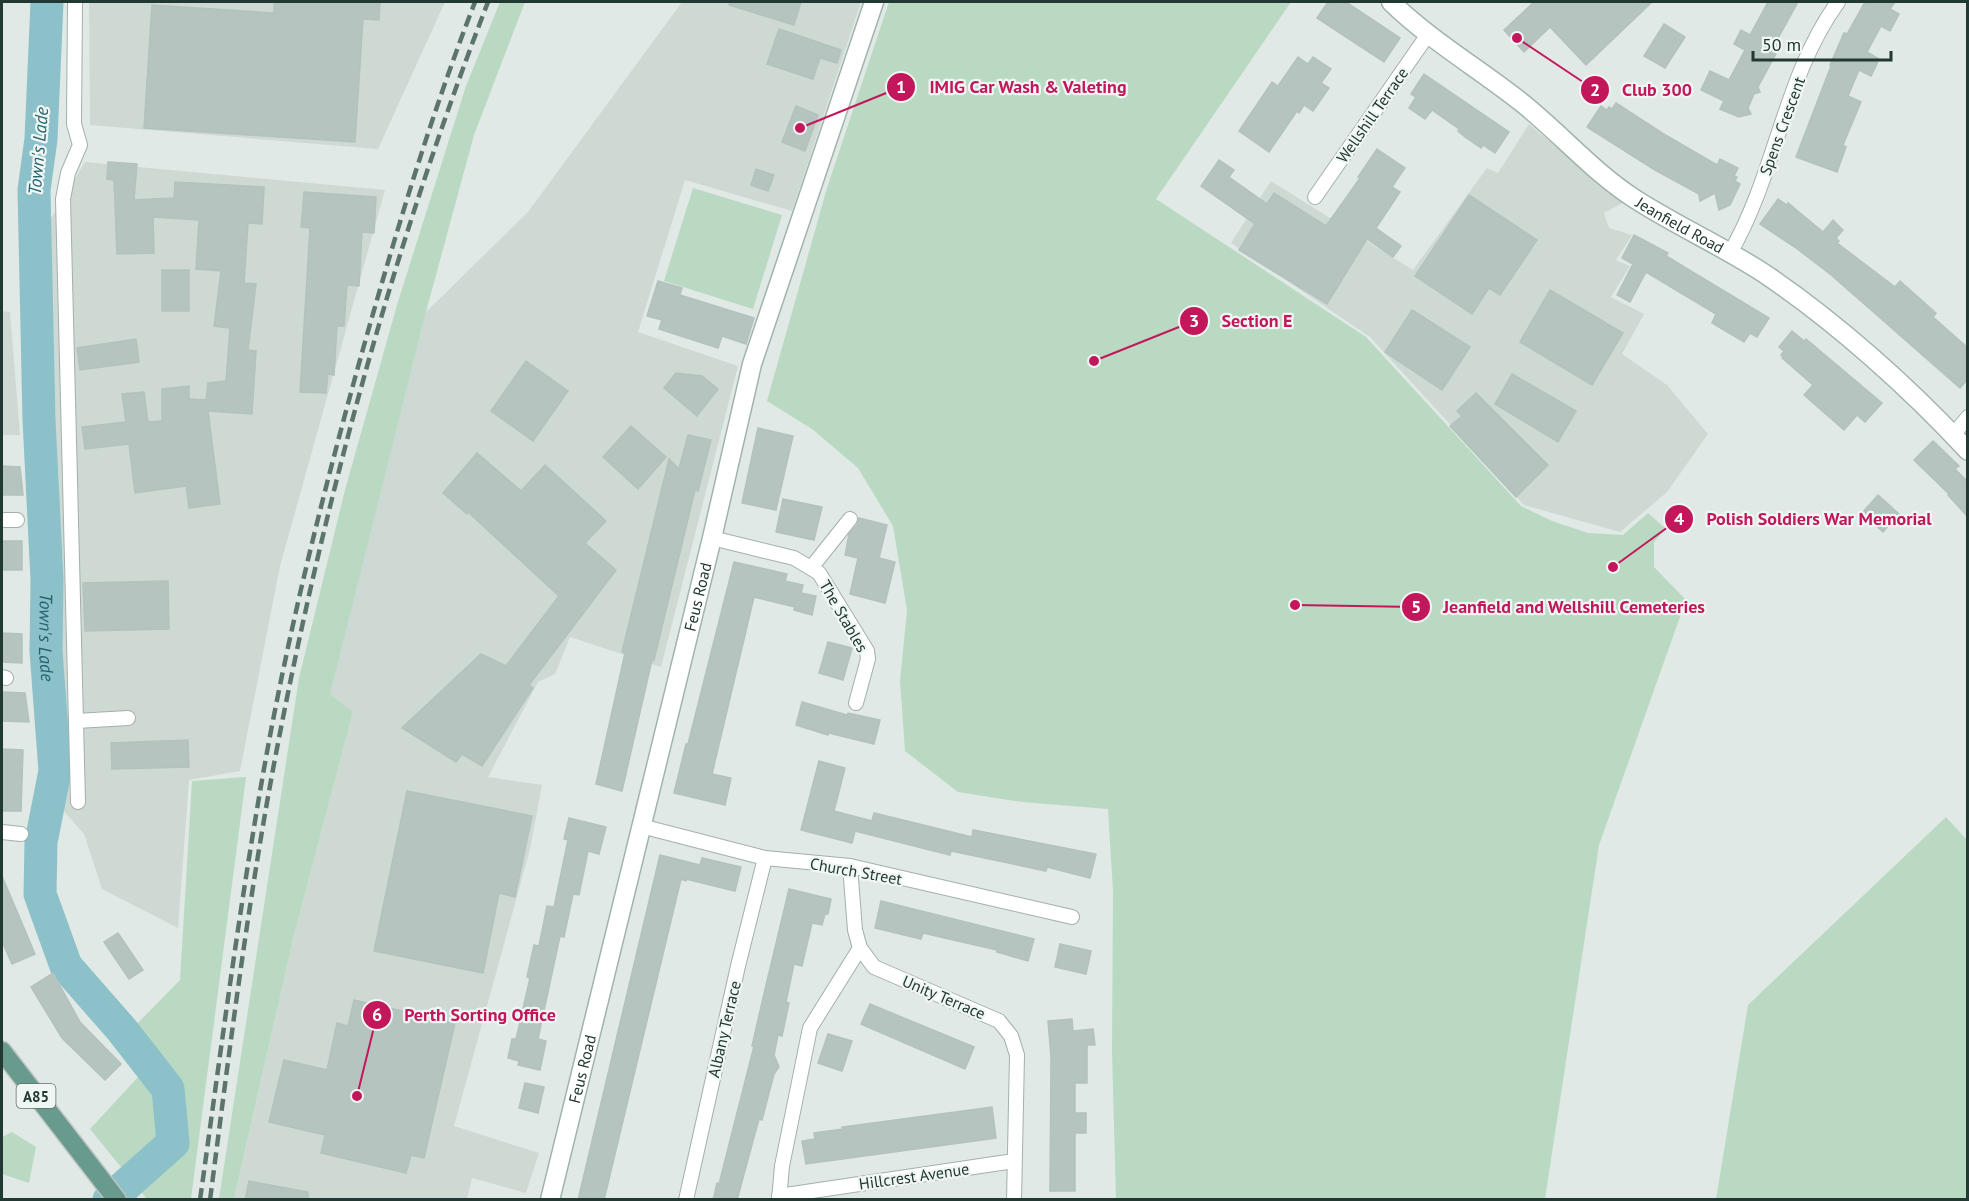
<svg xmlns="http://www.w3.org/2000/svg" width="1969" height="1201" viewBox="0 0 1969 1201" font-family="'PT Sans',sans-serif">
	<rect width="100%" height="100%" fill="#e0e9e5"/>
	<!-- built -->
	<g fill="#ced9d4">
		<path d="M89,2h356l-67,147 -288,-24z"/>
		<path d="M682,2h179l-69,209 -107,-31 -47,152 100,34 -77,301 -91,-30 -15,37 -17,8 -50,95 54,8 -12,64 -76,277 85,27 -13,40 -54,-15 -5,21 -233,1 60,-265 59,-223 -24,-18 97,-382 102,-100z"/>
		<path d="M1529,124l64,54 33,23 -22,12 5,15 23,7 -16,25 14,6 -19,31 33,17 -22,40 45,31 41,49 -41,58 -47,40 -96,-27 -154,-168 -139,-94 40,-62 142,89 74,-102 11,5z"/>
		<path d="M85,162l300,28 -105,376 -40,205 -51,9 -11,148 -76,-39 -18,-55 -29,-33 -8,-576z"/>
		<path d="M2,311l8,1 10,123h-18z"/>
	</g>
	<!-- green -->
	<g fill="#bad9c2">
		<path d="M500,2h25l-51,133 -48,177 -96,382 23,18 -59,223 -60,264h-15l80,-521 46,-188 52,-185 69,-219z"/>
		<path d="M889,2h402l-135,197 210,138 155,169 31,15 36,12 35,2 25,-22 18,16 -12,13v25l32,33 -87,245 -54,354h-429l-4,-148 1,-160 -5,-82 -86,-7 -64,-10 -53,-41 -5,-70 7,-71 -14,-84 -35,-58 -46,-39 -45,-28 60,-213z"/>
		<path d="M693,188l89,27 -29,94 -89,-28z"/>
		<path d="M246,777l-55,422h-44l-57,-70 50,-54 -5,-49 45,-46 12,-199z"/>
		<path d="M1946,817l21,23v359h-251l32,-194z"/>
		<path d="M12,1132l24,15 -7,36 -27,-9v-37z"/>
	</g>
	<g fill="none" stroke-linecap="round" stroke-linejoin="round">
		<!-- river -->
		<path stroke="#8cc1ca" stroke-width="33" id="s1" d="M47,2l-6,137 -7,51 5,230 8,160 -1,71 9,120 -14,71 -1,52 26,72 56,64 46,59 5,54 -64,57"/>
	</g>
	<!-- building -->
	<g fill="#b5c4be" stroke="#b3c2bc" stroke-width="1.5">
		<path d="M274,2h106l-1,18 -16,-1 -8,123 -211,-14 8,-123 122,8z"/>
		<path d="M730,2h71l-7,23 -65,-20z"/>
		<path d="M1328,2h18l54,36 -16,24 -67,-44z"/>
		<path d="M1534,2h118l-66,63 -36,-38 -26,25 -20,-22z"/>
		<path d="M1768,2h30l-21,38 2,1 -2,3 2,4 -21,39 2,5 -6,2 -6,14 3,6 -12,3 -19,-8 4,-8 -23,-11 9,-19 19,9 16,-30 -11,-6 7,-14 9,5z"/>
		<path d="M1865,2h30l-5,7 9,5 -9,17 -9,-5 -14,26 12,7 -3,7 -5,10 -12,-6 -11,26 13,6 -18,43 3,2 -9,25 -41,-15 35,-91 -1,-1 14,-32 3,1z"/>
		<path d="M1664,24l21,13 -20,31 -21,-12z"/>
		<path d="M779,29l62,21 -4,13 -17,-5 -7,21 -46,-15z"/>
		<path d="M1298,57l10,7 5,-7 18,12 -10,14 8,5 -16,23 -9,-6 -5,8 -2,-2 -28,41 -30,-21 33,-49 6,4z"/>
		<path d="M1424,74l85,58 -14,21 -12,-8 -2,3 -16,-11 -7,-6 1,-2 -27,-19 -7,9 -16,-11 7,-11 -5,-3z"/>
		<path d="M1616,103l46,30 55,32 3,-6 18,9 -4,8 3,1 -2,4 5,3 -10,21 -11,5 -4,-17 -15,8 -1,-7 -44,-24 -68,-43 14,-21 6,4 2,-3 3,2z"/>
		<path d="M796,106l22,9 -13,36 -23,-9z"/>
		<path d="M1377,149l28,19 -13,19 8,5 -24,36 25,18 -8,11 -26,-18 -40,65 -88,-54 16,-26 -54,-38 18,-26 15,10 -5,7 38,27 7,-11 52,33 34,-48 -2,-1z"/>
		<path d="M108,162l29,2 -3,36 40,-2 1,-16 89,5 -2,37 -14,-1 -4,60 12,1 -8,66 8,1 -4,63 -44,-3 12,93 -31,4 -3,-22 -51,7 -6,-49 -44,5 -3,-22 44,-5 -4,-28 22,-2 4,30 14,-1v-32l27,-3v13l17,1 2,-17 18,-2 4,-53 -16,-2 7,-55 -25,-2 3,-49 -46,-3 1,36 -37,1 -3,-74 -7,-1z"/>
		<path d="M756,169l18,6 -6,16 -17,-6z"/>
		<path d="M304,192l72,5 -2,36 -12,-1 -3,54 -12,-1 -3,41h-7l-3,49 -6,-1 -2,19 -26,-1 10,-164 -9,-1z"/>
		<path d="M1469,195l68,45 -37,55 -11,-7 -17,26 -57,-38z"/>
		<path d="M1778,199l9,6 1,-2 35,29 10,-12 10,10 -7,8 3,3 -2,2 58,44 5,-6 36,32 -3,4 35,31v31l-8,9 -130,-114 -34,-26 -36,-24z"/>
		<path d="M1634,235l34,18 -2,3 103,62 -12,19 -7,-4 -6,9 -32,-19 4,-9 -70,-42 -16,30 -13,-7 16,-31 -11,-6z"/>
		<rect x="162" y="270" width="27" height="41"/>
		<path d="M658,281l24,7 -2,7 74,23 -8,26 -24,-8 -4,12 -59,-19 3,-9 -15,-4z"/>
		<path d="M1550,290l73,43 -31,52 -72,-43z"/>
		<path d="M1412,310l58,37 -28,43 -57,-38z"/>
		<path d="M1792,331l12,10 2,-2 76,64 -17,19 -8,-7 -13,15 -40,-35 9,-10 -31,-27 2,-1 -3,-2 3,-4 -5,-4z"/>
		<path d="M136,339l3,23 -59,8 -3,-22z"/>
		<path d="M526,361l42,30 -35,50 -42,-30z"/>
		<path d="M676,373l26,3 16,13 -21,27 -33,-28z"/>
		<path d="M1512,374l64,37 -18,31 -63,-38z"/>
		<path d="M1476,393l72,72 -32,32 -66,-71 12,-10 -5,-5z"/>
		<path d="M631,426l35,31 -28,32 -35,-32z"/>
		<path d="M758,428l35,8 -17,74 -34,-7z"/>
		<path d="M688,435l23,5 -13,51 -3,-1 -41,170h-2l-30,131 -26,-7 29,-131 -3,-1 47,-193 10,10z"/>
		<path d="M1933,441l26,25 -4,3 13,13v35l-20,-22 1,-1 -35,-34z"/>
		<path d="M477,453l44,38 24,-26 61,56 -21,22 31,27 -87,115 4,3 -51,78 -20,-12 -6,8 -54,-34 79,-74 25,12 53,-70 -91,-84 -1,2 -24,-21z"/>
		<path d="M2,466l18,1 3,28h-21z"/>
		<path d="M1878,495l21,19 -16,18 -21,-19z"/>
		<path d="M783,499l39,8 -8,33 -38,-8z"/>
		<path d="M859,518l28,7 -8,33 16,4 -10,41 -35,-9 8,-36 -13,-3 4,-21 8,-9z"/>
		<rect x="2" y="541" width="20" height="29"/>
		<path d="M734,562l53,12 -2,7 18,4 -2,8 15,3 -4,19 -18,-5 1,-3 -41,-10 -42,177 19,4 -6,27 -51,-12 12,-49h2z"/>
		<path d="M168,581l1,48 -84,2 -2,-48z"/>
		<path d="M2,633l20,1v29l-20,-1z"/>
		<path d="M828,642l24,6 -9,32 -24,-7z"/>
		<path d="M2,692l23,1 4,29 -27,-1z"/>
		<path d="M802,702l45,13 1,-2 32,7 -6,24 -45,-11 -1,2 -32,-10z"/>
		<path d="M188,740l1,27 -77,2 -1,-26z"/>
		<path d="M2,749l21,1 -2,61h-19z"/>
		<path d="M819,761l26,7 -11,43 38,10 2,-8 98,24 1,-7 123,24 -6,24 -43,-11 -1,4 -95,-20 -1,4 -95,-24 -3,12 -51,-13z"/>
		<path d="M407,791l125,25 -17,81 -16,-4 -16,80 -109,-22z"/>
		<path d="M569,818l37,9 -7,27 -11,-3 -9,44 -6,-1 -9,43 -4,-1 -22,103 8,2 -6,29 -22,-5 1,-4 -11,-3 4,-19h4l14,-61 -3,-1 7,-32 5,1 8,-40 7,1 14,-67 -4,-1z"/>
		<path d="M660,855l40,10 2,-7 39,9 -6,24 -49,-12v2l-5,-2 -77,321h-26z"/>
		<path d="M2,876l33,78 -23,10 -10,-23z"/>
		<path d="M789,889l42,10 -3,15h-3l-3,11 -10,-2 -10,43 -8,-2 -8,38 3,1 -7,33 -4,-1 -4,20 5,12 -5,7 -12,46 -3,-1 -22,81h-24l4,-17 2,1 35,-138h-2l11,-48z"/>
		<path d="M881,901l153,38 -6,22 -31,-9v-2l-74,-17 -2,6 -46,-11z"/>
		<path d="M118,933l25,37 -14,9 -25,-37z"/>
		<path d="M1060,944l31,7 -5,23 -31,-7z"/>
		<path d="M53,973l27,49 41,42 -16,16 -43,-42 -31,-51z"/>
		<path d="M354,1000l101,23 -31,135 -13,-3 -5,18 -85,-20 4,-18 -56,-13 15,-62 43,10 10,-47 11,3z"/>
		<path d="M870,1004l104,43 -9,22 -104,-45z"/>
		<path d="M1072,1019l1,12 20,-2 2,16h-8v38h-12v30h11v20h-11v58h-25l1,-134 -3,-36z"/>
		<path d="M828,1034l24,7 -10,30 -24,-8z"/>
		<path d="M525,1083l19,4 -6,26 -19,-5z"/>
		<path d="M992,1107l4,31 -190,26 -4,-23 13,-2 -1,-6 29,-4 -1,-2z"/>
		<path d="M249,1181l59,11v8h-63z"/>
	</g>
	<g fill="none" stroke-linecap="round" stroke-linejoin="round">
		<defs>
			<g id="street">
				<path d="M75,2l-1,122 6,21 -12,28 -5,26 15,603"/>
				<path d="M1315,197l114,-164"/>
				<path d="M1730,253c46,-79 54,-177 108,-251"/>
				<path d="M1953,435l15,-18"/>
				<path d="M2,520h15"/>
				<path d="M712,538l82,20 25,15 48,78 1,8 -12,44"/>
				<path d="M811,568l39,-49"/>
				<path d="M2,677l4,1"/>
				<path d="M76,721l52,-3"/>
				<path d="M641,826l124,32 85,8 222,51"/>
				<path d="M2,832l19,2"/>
				<path d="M850,866l5,64 5,18 14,19 125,54 12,15 6,19 -3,145"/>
				<path d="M779,1196l235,-35"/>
				<path d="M686,1200l52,-234 27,-108"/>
				<path d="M779,1200l3,-34 28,-138 50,-80"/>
			</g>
			<g id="secondary">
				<path id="s2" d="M1391,2c39,38 87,66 130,100 39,31 72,70 114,97 42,27 89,48 130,75 71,48 145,114 203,177"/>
				<path id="s3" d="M550,1200l162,-662 40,-174 122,-362"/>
			</g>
			<path id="primary" d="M2,1051l115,149"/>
		</defs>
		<!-- street casing -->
		<use href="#street" stroke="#a3b0ac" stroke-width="16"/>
		<!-- secondary casing -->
		<use href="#secondary" stroke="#a0b4ac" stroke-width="21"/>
		<!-- primary casing -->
		<use href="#primary" stroke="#bdc3c2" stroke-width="21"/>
		<!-- street -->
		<use href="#street" stroke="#fff" stroke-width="14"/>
		<!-- secondary -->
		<use href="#secondary" stroke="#fff" stroke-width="18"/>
		<!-- primary -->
		<use href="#primary" stroke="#689b8d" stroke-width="18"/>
		<!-- rail -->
		<g stroke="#5c746d" stroke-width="4.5" stroke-dasharray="12 6" stroke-linecap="butt">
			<path d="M200,1200c21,-150 40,-299 67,-448 25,-136 59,-270 96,-403 33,-117 68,-234 112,-347"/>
			<path d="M210,1200c19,-146 37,-292 64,-436 49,-259 119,-516 214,-762"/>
		</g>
	</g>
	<g text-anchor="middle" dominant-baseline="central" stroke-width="4.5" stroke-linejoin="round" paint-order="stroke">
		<!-- shield labels -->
		<rect fill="#f0f6f3" stroke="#60716c" stroke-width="1.5" x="16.5" y="1084" width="39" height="24" rx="4.5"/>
		<g font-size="15" font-weight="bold" fill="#223832">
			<text x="36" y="1096">A85</text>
		</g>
		<!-- street labels -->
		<g font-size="16" fill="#223832" stroke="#f0f6f3">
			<text transform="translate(1372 115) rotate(-55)">Wellshill Terrace</text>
			<text transform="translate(1782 126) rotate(-70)">Spens Crescent</text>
			<text stroke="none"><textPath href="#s2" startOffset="366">Jeanfield Road</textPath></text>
			<text stroke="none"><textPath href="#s3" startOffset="621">Feus Road</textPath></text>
			<text transform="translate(844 616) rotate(60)">The Stables</text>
			<text transform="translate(856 871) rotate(10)">Church Street</text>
			<text transform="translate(944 997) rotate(23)">Unity Terrace</text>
			<text transform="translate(724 1029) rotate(-77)">Albany Terrace</text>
			<text stroke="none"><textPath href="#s3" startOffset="135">Feus Road</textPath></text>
			<text transform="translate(914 1176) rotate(-8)">Hillcrest Avenue</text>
		</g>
		<!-- water labels -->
		<g font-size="18" font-style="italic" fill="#22626e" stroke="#f0f6f3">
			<text transform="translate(38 151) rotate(-85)">Town's Lade</text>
			<text stroke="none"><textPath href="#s1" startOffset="636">Town's Lade</textPath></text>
		</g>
	</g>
	<!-- callouts -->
	<path fill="none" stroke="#c2185b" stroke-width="2" d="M800 128L901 87M1517 38L1595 90M1094 361L1194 321M1613 567L1679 519M1295 605L1416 607M357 1096L377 1015"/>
	<g fill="#c2185b" stroke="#f0f6f3" stroke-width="2">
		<circle cx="800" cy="128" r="6"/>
		<circle cx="1517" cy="38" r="6"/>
		<circle cx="1094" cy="361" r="6"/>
		<circle cx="1613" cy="567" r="6"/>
		<circle cx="1295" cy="605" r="6"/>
		<circle cx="357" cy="1096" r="6"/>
		<circle cx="901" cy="87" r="15"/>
		<circle cx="1595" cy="90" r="15"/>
		<circle cx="1194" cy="321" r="15"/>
		<circle cx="1679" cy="519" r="15"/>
		<circle cx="1416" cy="607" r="15"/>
		<circle cx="377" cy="1015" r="15"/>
	</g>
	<g font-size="18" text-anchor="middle" font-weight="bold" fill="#fff">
		<text x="901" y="93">1</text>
		<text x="1595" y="96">2</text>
		<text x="1194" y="327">3</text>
		<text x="1679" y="525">4</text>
		<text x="1416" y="613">5</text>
		<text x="377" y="1021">6</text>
	</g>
	<g font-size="18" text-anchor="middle" font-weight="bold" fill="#c2185b" stroke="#f0f6f3" stroke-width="4.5" stroke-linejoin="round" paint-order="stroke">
		<text x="1028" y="93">IMIG Car Wash &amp; Valeting</text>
		<text x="1657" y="96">Club 300</text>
		<text x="1257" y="327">Section E</text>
		<text x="1819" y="525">Polish Soldiers War Memorial</text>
		<text x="1574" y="613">Jeanfield and Wellshill Cemeteries</text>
		<text x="480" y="1021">Perth Sorting Office</text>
	</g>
	<!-- border -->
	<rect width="1969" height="1201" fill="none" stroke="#223832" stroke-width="6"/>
	<!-- scale -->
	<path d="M1753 51v9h138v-9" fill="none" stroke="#223832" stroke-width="3"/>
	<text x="1762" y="51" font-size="18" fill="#223832" stroke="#f0f6f3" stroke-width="4.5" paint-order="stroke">50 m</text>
</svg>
